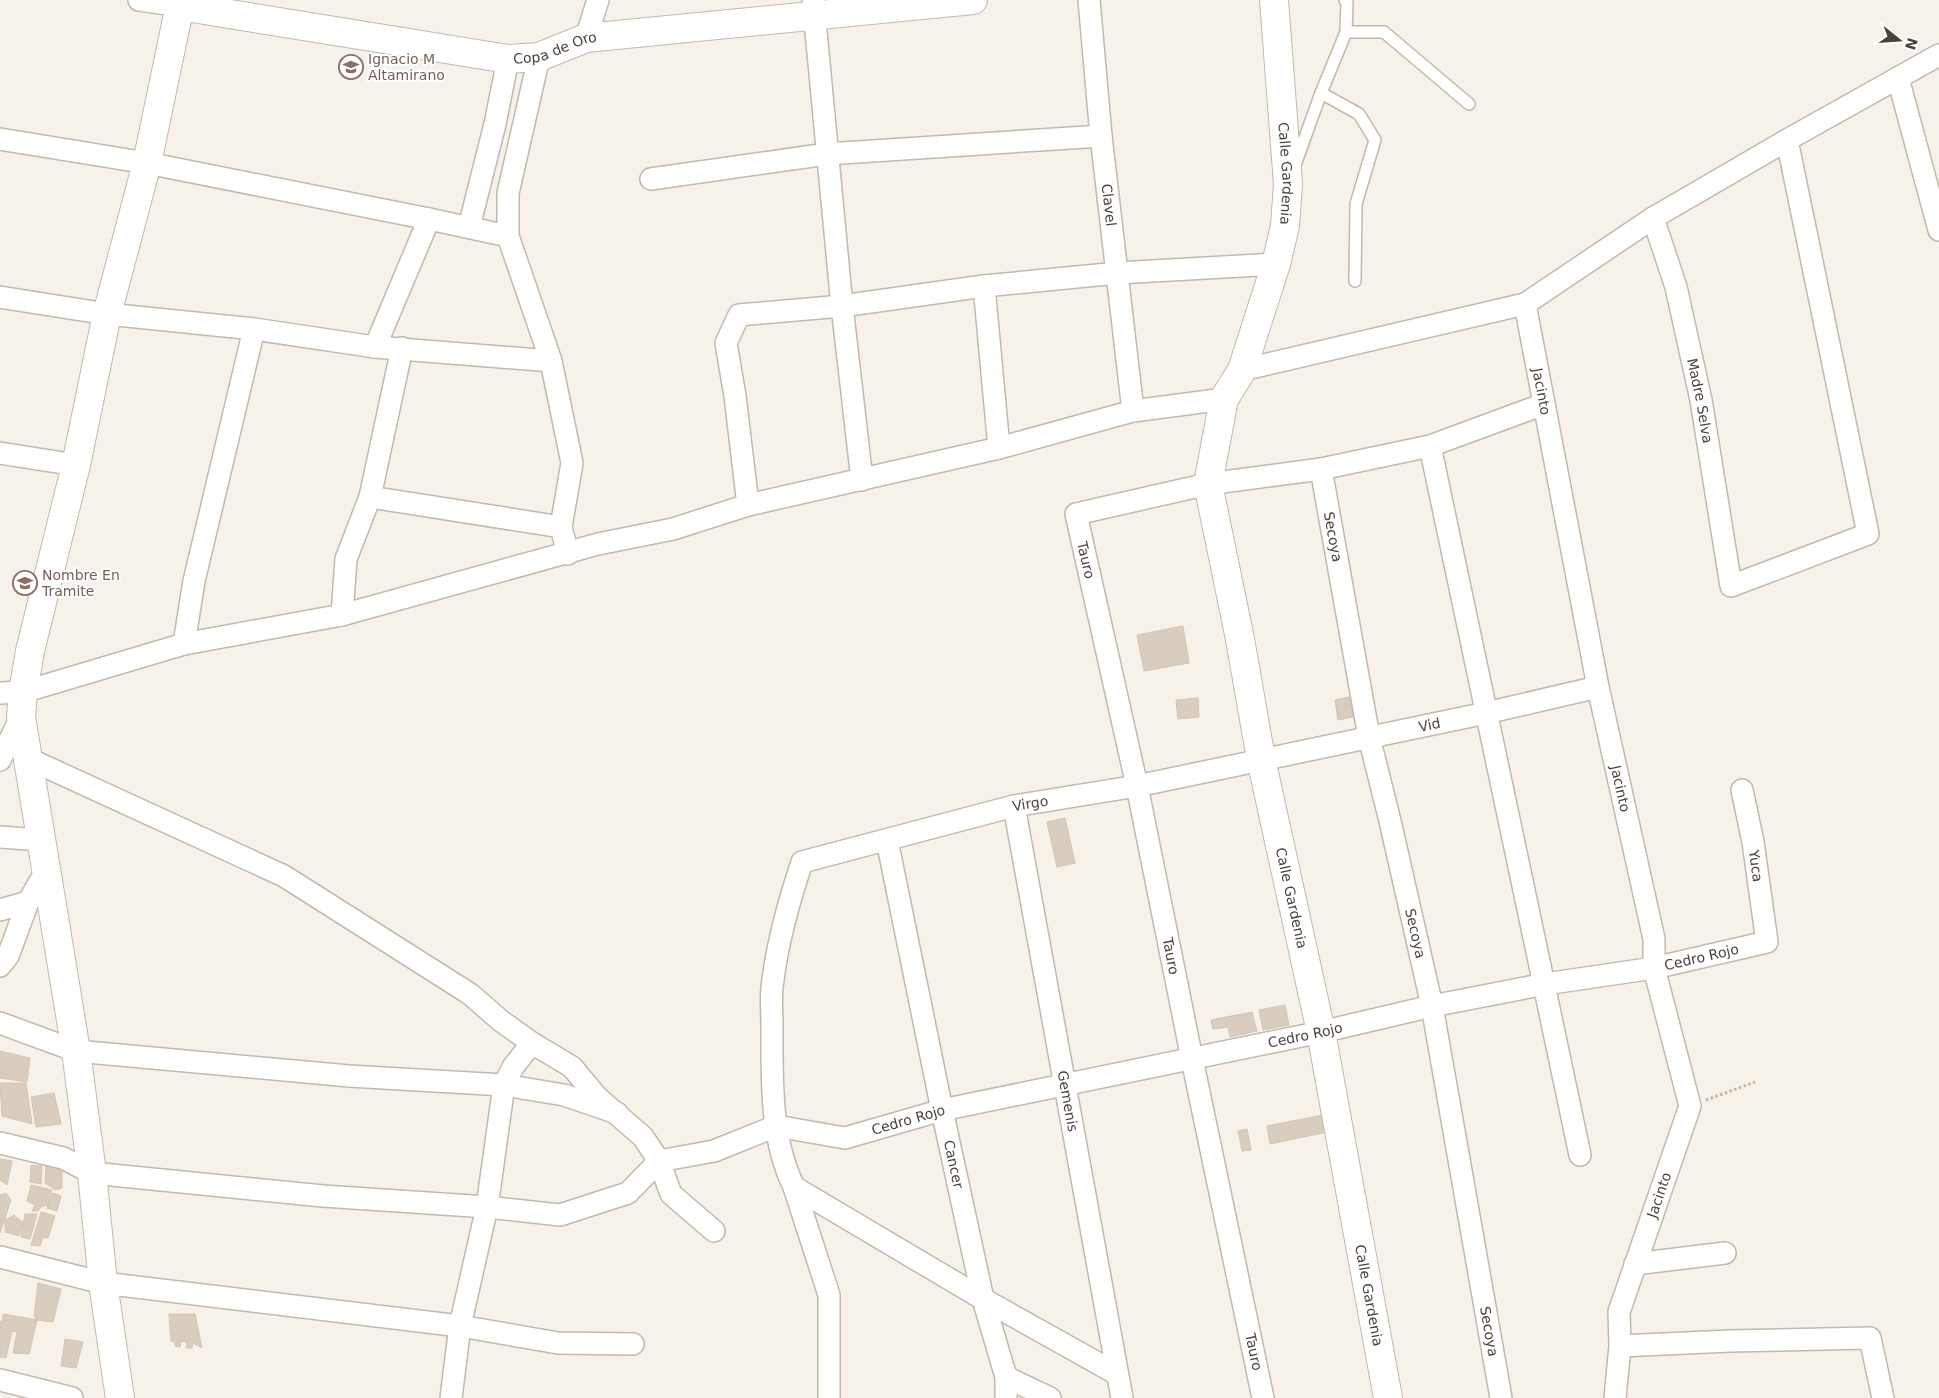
<svg xmlns="http://www.w3.org/2000/svg" width="1939" height="1398" viewBox="0 0 1939 1398" font-family="'DejaVu Sans',sans-serif">
	<rect width="100%" height="100%" fill="#f6f1e9"/>
	<!-- building -->
	<g fill="#d8cdbe" stroke="#d3c5b0">
		<path d="M1183,626l6,37 -45,8 -7,-36z"/>
		<path d="M1349,697l4,20 -15,3 -3,-20z"/>
		<path d="M1198,698l1,19 -21,2 -2,-19z"/>
		<path d="M1065,818l10,45 -18,4 -10,-45z"/>
		<path d="M1285,1005l4,20 -26,5 -4,-20z"/>
		<path d="M1252,1012l5,19 -27,6 -2,-10 -15,2 -2,-9z"/>
		<path d="M0,1051l30,7 -3,24 -27,-4z"/>
		<path d="M0,1083h26l6,41 -30,-8z"/>
		<path d="M54,1093l7,31 -25,3 -5,-30z"/>
		<path d="M1328,1114l4,17 -62,13 -3,-18z"/>
		<path d="M1247,1129l4,21 -9,1 -4,-20z"/>
		<path d="M0,1159l12,2 -5,24 -7,-5z"/>
		<path d="M31,1165l11,1 -1,18 -11,-2z"/>
		<path d="M46,1166l16,2v20l-7,2 -10,-7z"/>
		<path d="M31,1185l21,5 -4,15 -7,2 -3,4h-6l3,-6 -8,-4z"/>
		<path d="M6,1193l5,7 -11,33v-38z"/>
		<path d="M53,1193l8,3 -4,15 -10,-3z"/>
		<path d="M41,1212l14,4 -7,22 -5,-1 -3,9 -9,-1z"/>
		<path d="M25,1214h12l-7,25 -9,-2z"/>
		<path d="M14,1215l9,8 -4,13 -14,-4v-12z"/>
		<path d="M38,1283l23,6 -8,33 -16,-2 -3,-4z"/>
		<path d="M3,1314l34,6 -8,34 -16,-1 4,-21 -5,-1 -6,27 -6,-1v-36l2,1z"/>
		<path d="M169,1314h26l7,34 -9,-5 -1,5h-6l1,-6 -6,-1 -1,6 -5,-1v-4l-4,-1z"/>
		<path d="M65,1339l18,3 -7,26 -15,-2z"/>
	</g>
	<g fill="none" stroke-linecap="round" stroke-linejoin="round">
		<defs>
			<g id="service">
				<path d="M1346,32h38l85,72"/>
				<path d="M1321,93l38,21 16,26 -19,64 -1,77"/>
				<path d="M1295,165l26,-72 25,-61 1,-29 -2,-3"/>
			</g>
			<g id="minor">
				<path d="M139,0l41,6"/>
				<path d="M813,0l29,306 20,174"/>
				<path id="s1" d="M1089,0l12,136 32,275"/>
				<path d="M586,38l12,-38"/>
				<path d="M539,57l-31,136v43l43,125 21,102 -11,64 7,27"/>
				<path d="M1898,78l41,152"/>
				<path d="M0,139l147,24 282,56 79,17"/>
				<path d="M651,179l176,-25 274,-18"/>
				<path id="s2" d="M1653,218l23,69 25,113 30,186 137,-52 -81,-394"/>
				<path d="M469,227l26,-103 13,-65"/>
				<path d="M984,286l15,162"/>
				<path d="M0,297l107,17 147,15 121,18 176,14"/>
				<path id="s3" d="M1525,304l73,383 56,252v29l36,138 -71,206 1,34 -5,52"/>
				<path d="M375,347l54,-128"/>
				<path d="M1242,370l283,-66 128,-86 134,-78 152,-85"/>
				<path d="M1430,446l150,709"/>
				<path d="M0,453l76,12"/>
				<path id="s4" d="M1321,469l48,268 21,84 42,185 69,392"/>
				<path d="M370,497l191,30"/>
				<path d="M748,505l-13,-109 -9,-53 13,-28 103,-9 142,-20 134,-13 158,-9"/>
				<path d="M342,615l4,-56 24,-62 32,-149"/>
				<path d="M184,644l10,-63 60,-252"/>
				<path d="M0,693l23,-1 161,-48 158,-29 256,-71 75,-15 75,-24 251,-57 134,-37 91,-12"/>
				<path d="M29,759l255,117 186,118 31,27 31,22 -19,24 -9,18 -17,122 -27,119 -9,72"/>
				<path d="M0,760l21,-43"/>
				<path id="s5" d="M1014,806l108,592"/>
				<path d="M0,837l41,3"/>
				<path id="s6" d="M887,840l55,270 41,189 23,78v21"/>
				<path d="M0,910l28,-8"/>
				<path d="M0,966l8,-10 20,-54 18,-31"/>
				<path d="M0,1023l76,28 273,25 155,9 60,10 53,18"/>
				<path d="M532,1043l40,24 25,30 46,40 16,24 12,33 43,37"/>
				<path id="s7" d="M0,1143l63,15 29,15 231,23 164,11 73,8 68,-22 31,-32 55,-10 62,-25 69,12 97,-28 379,-78 111,-26 113,-22 109,-16 113,-26 -14,-100 -11,-52"/>
				<path d="M794,1187l189,112 134,75"/>
				<path d="M0,1257l103,26 357,43 98,17 75,1"/>
				<path d="M1635,1264l90,-11"/>
				<path d="M1620,1346l110,-5 140,-3 13,60"/>
				<path d="M1006,1377l44,21"/>
				<path d="M0,1380l72,18"/>
				<path id="s8" d="M829,1398v-103l-35,-108c-24,-49 -22,-108 -22,-161 0,-15 -2,-31 1,-46 5,-41 16,-79 29,-118l212,-56 123,-20 349,-73 112,-26"/>
				<path d="M1263,1398l-71,-339 -55,-273 -61,-272 132,-30 113,-15 109,-23 114,-42"/>
			</g>
			<g id="tertiary">
				<path id="s9" d="M1274,0l14,184 -3,42 -9,38 -34,106 -18,29 -16,85 32,155 21,120 60,273 67,366"/>
				<path id="s10" d="M180,6l328,53 31,-2 47,-19 387,-38"/>
				<path d="M120,1398l-17,-115 -11,-110 -16,-122 -55,-334 2,-25 7,-41 46,-186 31,-151 40,-151 34,-163"/>
			</g>
		</defs>
		<!-- service casing -->
		<use href="#service" stroke="#c2b9ab" stroke-width="14"/>
		<!-- minor casing -->
		<use href="#minor" stroke="#c2b9ab" stroke-width="24"/>
		<!-- tertiary casing -->
		<use href="#tertiary" stroke="#c2b9ab" stroke-width="30"/>
		<!-- path -->
		<path stroke="#c5b59b" stroke-width="3" stroke-dasharray="2.5 2.5" stroke-linecap="butt" d="M1706,1100l49,-18"/>
		<!-- service -->
		<use href="#service" stroke="#fff" stroke-width="11"/>
		<!-- minor -->
		<use href="#minor" stroke="#fff" stroke-width="21"/>
		<!-- tertiary -->
		<use href="#tertiary" stroke="#fff" stroke-width="28"/>
	</g>
	<!-- icons -->
	<defs>
		<symbol id="school-ring" viewBox="-11 -11 22 22"><circle r="9.5" fill="#fff" stroke="#8d6e63" stroke-width="1.5"/><path d="M0-5L7-2L0 1L-7-2ZM-4 1L0 2.5L4 1V4Q0 6-4 4Z" fill="#8d6e63"/></symbol>
	</defs>
	<g fill-rule="evenodd">
		<use href="#school-ring" x="337" y="53" width="28" height="28"/>
		<use href="#school-ring" x="11" y="569" width="28" height="28"/>
	</g>
	<g text-anchor="middle" dominant-baseline="central" stroke-width="4" stroke-linejoin="round" paint-order="stroke">
		<!-- street labels -->
		<g font-size="14" fill="#4a4237" stroke="#fff">
			<text stroke="none"><textPath href="#s10" startOffset="381">Copa de Oro</textPath></text>
			<text stroke="none"><textPath href="#s9" startOffset="174">Calle Gardenia</textPath></text>
			<text stroke="none"><textPath href="#s1" startOffset="206">Clavel</textPath></text>
			<text stroke="none"><textPath href="#s3" startOffset="89">Jacinto</textPath></text>
			<text stroke="none"><textPath href="#s2" startOffset="189">Madre Selva</textPath></text>
			<text stroke="none"><textPath href="#s4" startOffset="69">Secoya</textPath></text>
			<text transform="translate(1086 560) rotate(77)">Tauro</text>
			<text stroke="none"><textPath href="#s8" startOffset="1191">Vid</textPath></text>
			<text stroke="none"><textPath href="#s3" startOffset="494">Jacinto</textPath></text>
			<text stroke="none"><textPath href="#s8" startOffset="784">Virgo</textPath></text>
			<text transform="translate(1756 866) rotate(82)">Yuca</text>
			<text stroke="none"><textPath href="#s9" startOffset="920">Calle Gardenia</textPath></text>
			<text stroke="none"><textPath href="#s4" startOffset="474">Secoya</textPath></text>
			<text transform="translate(1171 956) rotate(79)">Tauro</text>
			<text stroke="none"><textPath href="#s7" startOffset="1752">Cedro Rojo</textPath></text>
			<text stroke="none"><textPath href="#s7" startOffset="1348">Cedro Rojo</textPath></text>
			<text stroke="none"><textPath href="#s5" startOffset="300">Gemenis</textPath></text>
			<text stroke="none"><textPath href="#s7" startOffset="942">Cedro Rojo</textPath></text>
			<text stroke="none"><textPath href="#s6" startOffset="331">Cancer</textPath></text>
			<text transform="translate(1659 1195) rotate(-71)">Jacinto</text>
			<text stroke="none"><textPath href="#s9" startOffset="1325">Calle Gardenia</textPath></text>
			<text stroke="none"><textPath href="#s4" startOffset="879">Secoya</textPath></text>
			<text transform="translate(1254 1352) rotate(78)">Tauro</text>
		</g>
		<!-- education labels -->
		<g font-size="14" fill="#785e54" stroke="#fff" text-anchor="start">
			<text x="368" y="59">Ignacio M<tspan x="368" dy="16">Altamirano</tspan></text>
			<text x="42" y="575">Nombre En<tspan x="42" dy="16">Tramite</tspan></text>
		</g>
	</g>
	<!-- north arrow -->
	<g transform="translate(1899 40) rotate(107)" stroke="#ffffff" stroke-width="4" paint-order="stroke">
	<path d="M0-4L9 19L0 12L-9 19Z" fill="#4a4237"/>
	<text y="-8" font-size="14" font-weight="bold" text-anchor="middle" fill="#4a4237">N</text>
	</g>
</svg>
